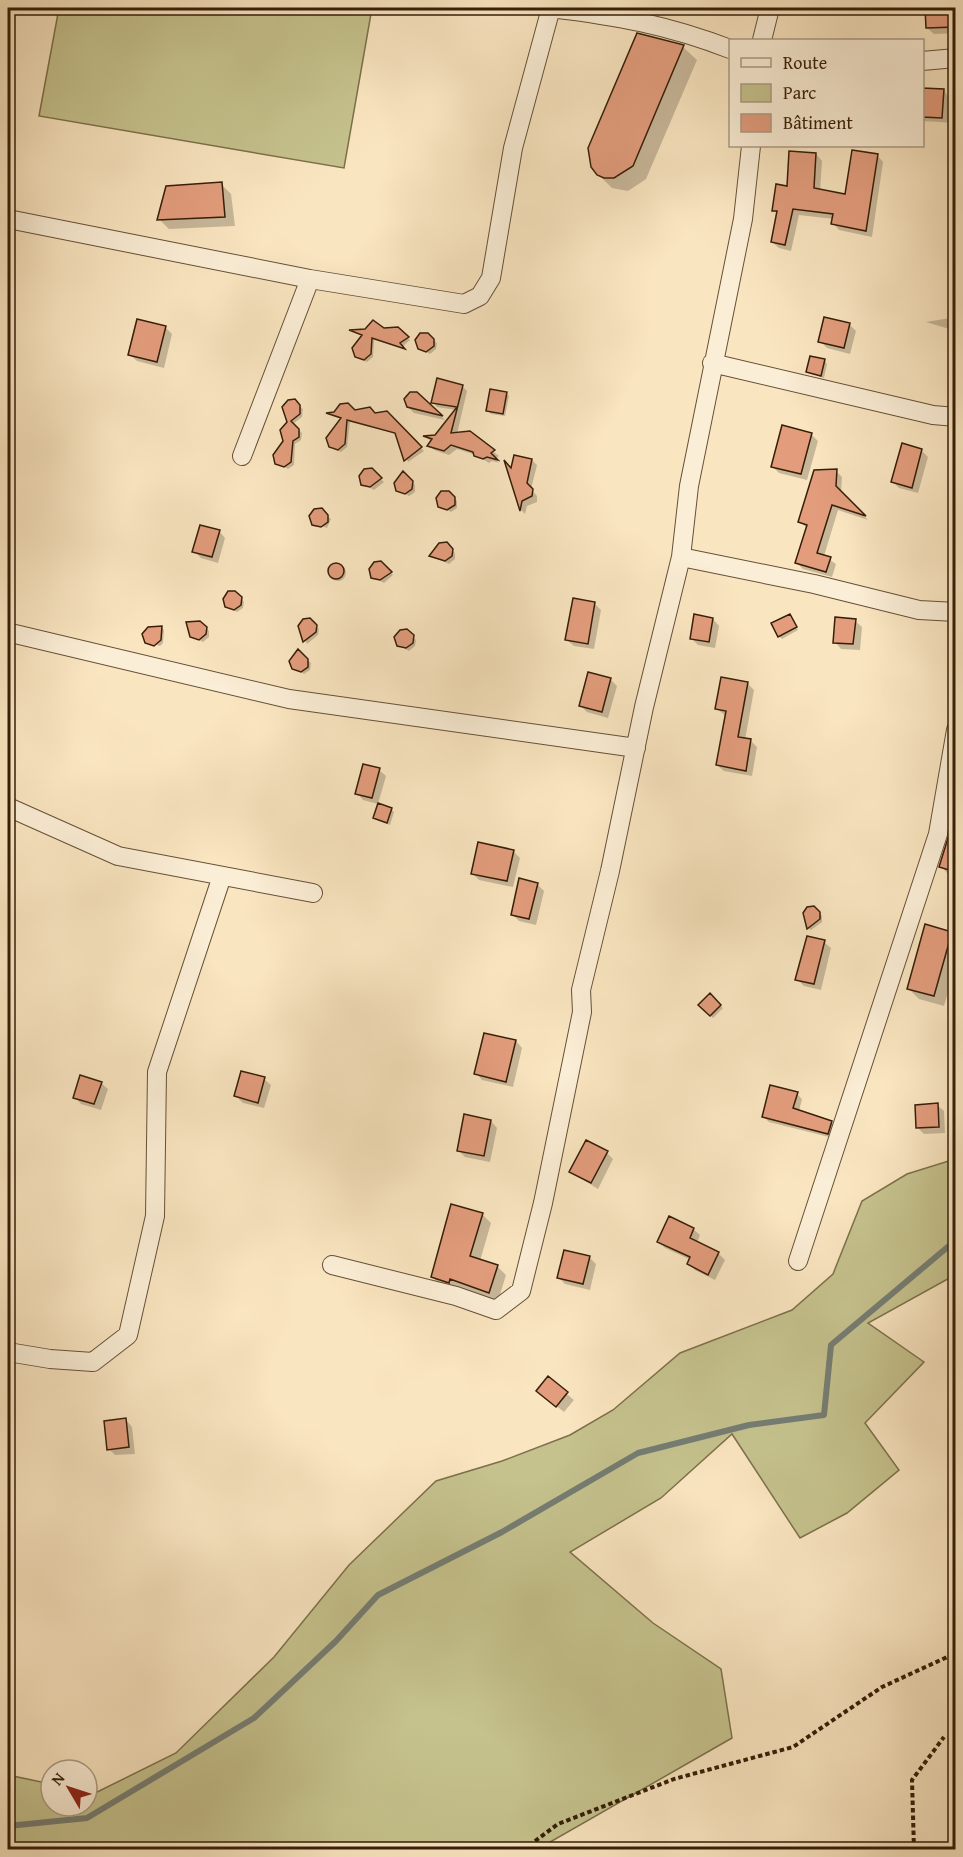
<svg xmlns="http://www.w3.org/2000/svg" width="963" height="1857" font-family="'Gentium Book Plus',serif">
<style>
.green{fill:#c5c28d;stroke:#7d704a;stroke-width:1.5}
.shadow{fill:#0003}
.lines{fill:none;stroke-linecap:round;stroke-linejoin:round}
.stream{stroke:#757d73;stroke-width:6}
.building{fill:#e39d7d;stroke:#351e08;stroke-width:1.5}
.minor-casing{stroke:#665036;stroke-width:20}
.path{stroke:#351e08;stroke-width:4;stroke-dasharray:4.5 3;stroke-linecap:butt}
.minor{stroke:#fbeed6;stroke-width:18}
</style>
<rect width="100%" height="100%" fill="#f9e5c0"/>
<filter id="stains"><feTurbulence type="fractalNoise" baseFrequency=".00333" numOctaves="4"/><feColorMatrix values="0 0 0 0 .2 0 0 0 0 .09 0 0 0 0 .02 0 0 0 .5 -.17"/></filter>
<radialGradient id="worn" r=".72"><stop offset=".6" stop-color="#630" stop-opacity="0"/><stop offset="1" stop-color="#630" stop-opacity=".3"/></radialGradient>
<!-- green -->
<path class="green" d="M59,8H372L344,168L39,116Z
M955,1159V1275L868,1323L924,1362L865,1423L899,1470L847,1513L800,1538L732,1434L661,1498L570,1552L653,1623L721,1669L732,1738L538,1849H8V1775L51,1784V1806H87V1797L176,1753L274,1657L349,1565L436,1481L502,1461L570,1435L613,1410L680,1353L792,1310L833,1274L862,1201L907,1174Z"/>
<!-- shadow -->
<path class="shadow" d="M927,8H956V33L934,34L927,28Z
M683,47L697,60L646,179L628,191L612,188L598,174Z
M922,89L944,90L949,99L956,100V123L922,121Z
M816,154L822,161L820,191L846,196L877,155L883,162L872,237L839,230L833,223L834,219L799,215L791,251L779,248L772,242L778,214L773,210Z
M221,184L231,194L235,226L169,229L159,219Z
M956,317V331L926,322Z
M377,322L384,329L397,328L410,340L402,347L404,349L374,340L373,357L367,362L359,359L356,356L363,336L353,332L365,331L370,323Z
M849,324L856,331L850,354L827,348L820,341Z
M165,327L172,334L164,368L137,361L130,355Z
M427,334L437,343L436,349L430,354L419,348Z
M825,361L827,364L824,378L808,372Z
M462,386L467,391L457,434L469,433L499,456L495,459L499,463L492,461L489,463L476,455L457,449L449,455L434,450L429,445L432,442L426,437L436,436L456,410L437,407L433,402Z
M416,393L445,420L414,413L408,407Z
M506,393L509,396L505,416L491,414L488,411Z
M294,401L303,409L302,417L293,424L302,433L301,440L295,444L294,465L288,469L277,463Z
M354,411L386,413L424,451L408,462L398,434L350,422L347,447L341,452L334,449L330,446L342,419L330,414Z
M811,434L818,441L807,480L779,473L772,466Z
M921,450L928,457L918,493L899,488L893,482Z
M515,457L532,460L537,465L531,489L537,496V502L527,506L525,514L521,510L507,466L512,471Z
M371,470L384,482L374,490L363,484Z
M836,471L842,477L841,493L868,520L838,510L824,556L836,564L832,577L803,569L797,563L807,528L800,522Z
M403,473L415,485V492L409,496L398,490Z
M448,492L457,501V508L451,512L440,506Z
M321,510L331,519L327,528L313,523Z
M219,531L225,538L218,563L201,558L194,551Z
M446,544L455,553V559L449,564L431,556Z
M381,563L393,575L384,583L373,577Z
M330 573a8 8 0 1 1 16 0a8 8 0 1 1-16 0Z
M235,592L244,602L243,608L237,612L227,606Z
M594,603L601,610L594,649L574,646L567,640Z
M790,616L798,630L782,639L779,636Z
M713,619L719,626L715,648L698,645L691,638Z
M310,620L319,629L318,635L307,644L299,626Z
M855,621L862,627L860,650L841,649L835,642Z
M200,622L209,631V637L203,642L192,636Z
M161,627L164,630L163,643L160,646L146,642Z
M406,631L416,640L415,646L409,651L398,645Z
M298,651L311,663L310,670L304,674L293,668Z
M610,679L617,686L608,718L587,712L581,706Z
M747,683L754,690L745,740L751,741L757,747L752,776L724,771L717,765L726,716L717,709Z
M379,770L386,776L378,804L363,800L357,793Z
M391,809L394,812L390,825L374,818Z
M956,848V875L947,873L941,866Z
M513,851L520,858L513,887L479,880L472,873Z
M537,884L544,891L536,925L519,921L512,914Z
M814,907L822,916V922L811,930L808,928Z
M952,933L956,937V966L944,1006L919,999L909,989Z
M824,942L831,948L821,990L804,986L797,979Z
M710,996L723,1008L713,1018L701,1005Z
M516,1041L522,1048L513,1087L482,1080L476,1073Z
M264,1079L271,1085L264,1108L243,1103L236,1096Z
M101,1083L108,1089L101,1110L81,1104L75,1097Z
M797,1094L802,1099L799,1111L831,1122L837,1127L833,1138L769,1122L763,1116Z
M937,1105L944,1111L945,1133L924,1134L918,1128Z
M491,1121L497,1128L490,1162L465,1157L458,1150Z
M607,1153L613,1159L598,1189L571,1172Z
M482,1214L491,1223L480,1261L497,1266L506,1275L498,1301L459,1288L441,1286L432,1277Z
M693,1229L700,1235L697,1243L718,1253L725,1260L715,1280L695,1270L689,1264L691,1260L665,1248L659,1242Z
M589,1257L596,1264L590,1290L565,1284L559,1278Z
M548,1378L574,1400L564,1412L545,1397Z
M126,1420L132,1427L135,1454L115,1455L109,1449Z"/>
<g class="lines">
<!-- stream -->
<path class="stream" d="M8,1826L87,1818L254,1718L336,1641L378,1595L502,1532L638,1453L749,1425L824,1415L831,1345L956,1240"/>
</g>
<!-- building -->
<path class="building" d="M925,8H956V27L926,28Z
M637,33L684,45L633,166L614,178H604L597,175L591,167L588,148Z
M922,88L944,89L942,118L922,117Z
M852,150L878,154L866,231L831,224L833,214L793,209L785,245L771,242L777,211H772L776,184L787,186L789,151L816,153L814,188L845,194Z
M222,182L225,217L157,220L166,186Z
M824,317L850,323L844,348L818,342Z
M137,319L166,326L157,362L128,355Z
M373,320L384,328L398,327L409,337L400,343L405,349L372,338L371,354L364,360L355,357L352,348L362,335L349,330L365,329Z
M420,333H428L434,339V346L426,352L418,349L415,340Z
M810,356L825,359L821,376L806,372Z
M437,378L463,385L451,433L470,431L495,450L491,453L498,460L487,457L483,459L474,456L473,452L451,445L444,451L427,446L432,439L423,436L435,435L457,407L431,403Z
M490,389L507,392L503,414L486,411Z
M410,392H417L443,416L407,407L404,399Z
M295,399L300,405V414L291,421L299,429V437L293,441L291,462L284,467L275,464L273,455L283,441L280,430L287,422L282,407L288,400Z
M348,403L355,410L370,407L375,413L387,411L422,447L404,461L395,433L347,420L345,444L338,450L329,447L326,438L341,418L326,413L334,412L340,404Z
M782,425L812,433L801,474L771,467Z
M902,443L922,449L912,488L891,482Z
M514,455L532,459L527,483L533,489L532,496L522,501L520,511L504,460L511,468Z
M372,468L382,478L370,487L361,485L359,476L364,469Z
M837,469L836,486L866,516L832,505L817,553L831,557L826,572L795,563L807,525L798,522L814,470Z
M403,471L413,481L412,489L405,494L396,491L394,483Z
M441,491H449L455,497V505L447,510L438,507L436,498Z
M322,508L328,515V522L321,527L312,525L309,516L314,509Z
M200,525L220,530L212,557L192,552Z
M447,542L453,549L452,556L445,561L429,556L439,543Z
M381,561L392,572L380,580L371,578L369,569L374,562Z
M328 571a8 8 0 1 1 16 0a8 8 0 1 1-16 0Z
M228,591H235L242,597L241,605L234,610L225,607L223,599Z
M573,598L595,602L588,644L565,640Z
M694,614L713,618L709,642L690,639Z
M790,614L797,627L778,637L771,623Z
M835,617L856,619L853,644L833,643Z
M310,618L317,625L316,632L303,642L298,626L303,619Z
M200,621L207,627L206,634L199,640L190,637L186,622Z
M162,626L161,640L154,646L145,643L142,634L148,627Z
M407,629L414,635L413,643L406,648L397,646L394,637L400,630Z
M298,649L308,659V667L301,672L292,669L289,661Z
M588,672L611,678L602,712L579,706Z
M721,677L748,682L738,737L751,739L746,771L716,765L726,711L715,709Z
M363,764L380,768L372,798L355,794Z
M378,803L392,808L387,823L373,818Z
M952,825H956V872L939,867Z
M478,842L514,850L507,881L471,874Z
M519,878L538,883L529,919L511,915Z
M814,906L820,912V919L807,929L803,913L807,907Z
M925,924L952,932L934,996L907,989Z
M807,936L825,940L814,984L795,980Z
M710,993L721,1005L710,1016L698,1005Z
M484,1033L516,1040L506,1082L474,1074Z
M241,1071L265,1077L258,1103L234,1096Z
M80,1075L102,1082L94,1104L73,1098Z
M770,1085L798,1092L793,1108L832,1121L828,1134L762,1117Z
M938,1103L939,1127L916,1128L915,1105Z
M464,1114L491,1120L484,1156L457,1151Z
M586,1140L608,1151L591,1183L569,1172Z
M451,1204L483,1213L470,1256L498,1265L489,1293L450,1279L449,1283L431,1277Z
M669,1216L694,1228L690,1238L719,1252L708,1275L687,1264L690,1257L657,1242Z
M564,1250L590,1256L583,1284L557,1278Z
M548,1376L568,1392L556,1407L536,1391Z
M126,1418L129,1447L107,1450L104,1421Z"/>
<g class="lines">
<defs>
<path id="minor" d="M551,8C617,16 668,25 730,49
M762,40L770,8
M922,61L956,58
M8,219L310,279L464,304L480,296L491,278L513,148L551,8
M712,363L933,415L956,417
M242,456L310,279
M681,557L814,584L919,610L956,612
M8,636L15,634L289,699L636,748
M8,807L118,856L313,893
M798,1261L938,834L956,730
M332,1265L456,1296L496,1310L521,1291L543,1203L582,1012L581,990L610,871L644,707L681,557L689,486L743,219L751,146
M8,1352L50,1359L93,1362L128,1335L155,1216L157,1072L222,876"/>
</defs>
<!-- minor casing -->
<use href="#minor" class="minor-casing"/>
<!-- path -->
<path class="path" d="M523,1850L558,1824L674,1779L793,1747L882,1687L956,1653
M914,1850L912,1780L944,1737"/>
<!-- minor -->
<use href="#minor" class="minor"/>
</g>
<!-- margin -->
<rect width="963" height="1857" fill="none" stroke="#f9e5c0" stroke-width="30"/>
<rect x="9" y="9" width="945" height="1839" fill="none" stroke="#351e08" stroke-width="3"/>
<rect x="15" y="15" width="933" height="1827" fill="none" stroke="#351e08" stroke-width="1.5"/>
<!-- legend -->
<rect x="729" y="39" width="195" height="108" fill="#fbeed6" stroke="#ac9b84" stroke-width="1.5"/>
<rect x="741" y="58" width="30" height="9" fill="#fbeed6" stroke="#ac9b84" stroke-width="1.5"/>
<text x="783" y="69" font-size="18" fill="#351e08">Route</text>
<rect x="741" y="84" width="30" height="18" fill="#c5c28d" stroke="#ac9b84" stroke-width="1.5"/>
<text x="783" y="99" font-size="18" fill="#351e08">Parc</text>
<rect x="741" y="114" width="30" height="18" fill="#e39d7d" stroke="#ac9b84" stroke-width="1.5"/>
<text x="783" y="129" font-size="18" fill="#351e08">Bâtiment</text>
<!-- north arrow -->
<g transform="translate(69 1788) rotate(309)"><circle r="28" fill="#fbeed6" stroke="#ac9b84" stroke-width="1.5"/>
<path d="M0-4.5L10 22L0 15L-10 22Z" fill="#8f2418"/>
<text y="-9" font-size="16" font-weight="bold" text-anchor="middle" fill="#351e08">N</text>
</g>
<rect width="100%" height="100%" filter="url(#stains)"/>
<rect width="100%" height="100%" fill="url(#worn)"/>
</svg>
